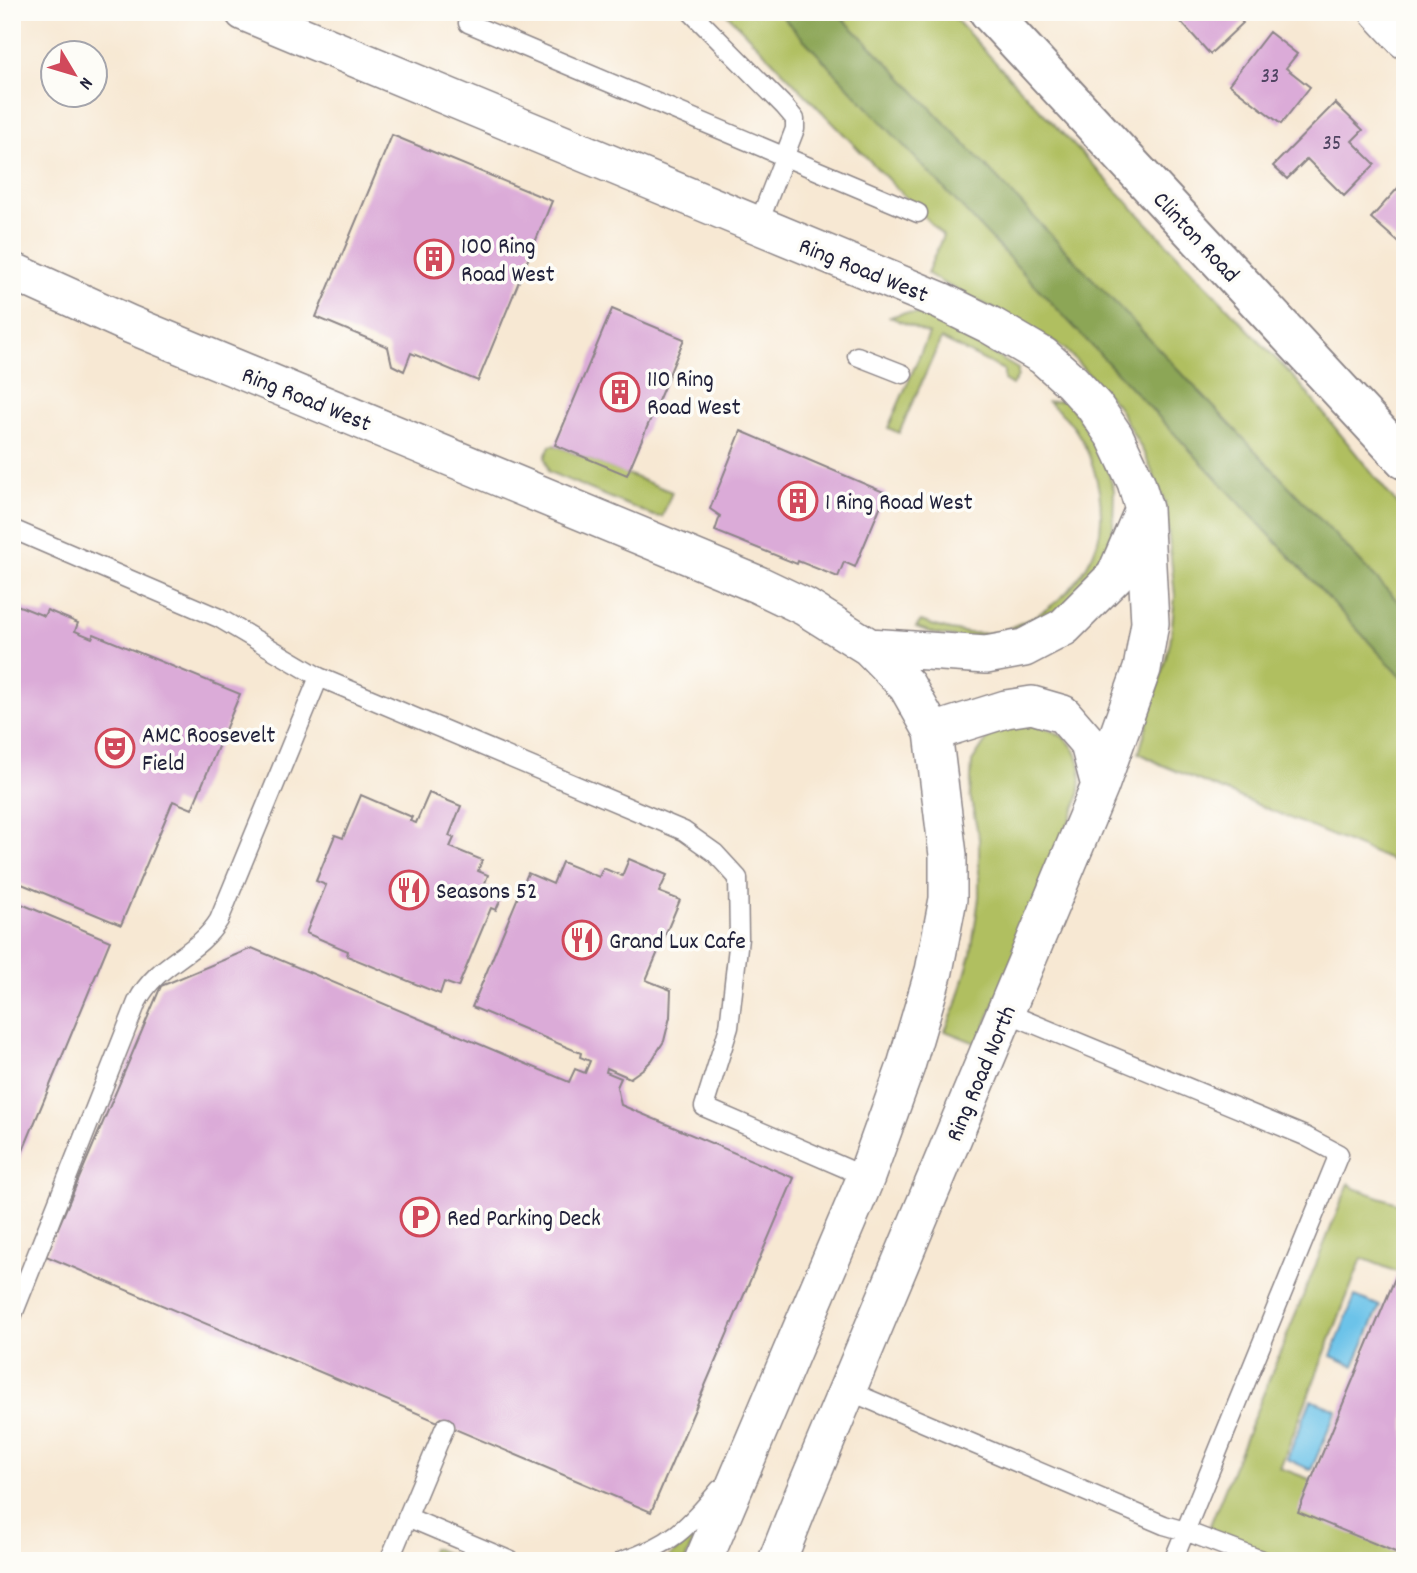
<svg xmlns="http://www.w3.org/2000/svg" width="1417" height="1573" font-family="Dekko,sans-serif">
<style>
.green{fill:#b0bf61;stroke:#69704e;stroke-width:2}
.forest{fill:#8ca657;stroke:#576449;stroke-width:2}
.water{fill:#6cc3e9;stroke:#477292;stroke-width:2}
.building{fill:#dbabd8}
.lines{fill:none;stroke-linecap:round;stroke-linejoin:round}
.lane-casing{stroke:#8c8587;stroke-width:21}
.street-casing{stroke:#8c8587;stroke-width:40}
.primary-casing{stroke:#8c8587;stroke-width:42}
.lane{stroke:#fff;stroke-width:18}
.street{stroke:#fff;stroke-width:37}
.primary{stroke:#fff;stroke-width:38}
.labels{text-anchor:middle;stroke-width:7;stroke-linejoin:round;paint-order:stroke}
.number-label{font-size:21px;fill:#504462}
.street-label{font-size:24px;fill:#22223b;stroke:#fdfcf7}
.poi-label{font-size:24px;fill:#22223b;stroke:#fdfcf7;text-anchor:start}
</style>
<rect width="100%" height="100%" fill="#fdfcf7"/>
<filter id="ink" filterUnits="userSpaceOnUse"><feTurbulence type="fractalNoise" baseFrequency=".0143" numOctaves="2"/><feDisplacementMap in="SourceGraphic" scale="14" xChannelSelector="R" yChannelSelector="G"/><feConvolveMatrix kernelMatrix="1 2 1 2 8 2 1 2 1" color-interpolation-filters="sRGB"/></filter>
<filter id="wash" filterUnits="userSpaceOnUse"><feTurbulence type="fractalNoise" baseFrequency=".00686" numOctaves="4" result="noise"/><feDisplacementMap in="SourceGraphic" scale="28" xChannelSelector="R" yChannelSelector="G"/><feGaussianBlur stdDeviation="1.57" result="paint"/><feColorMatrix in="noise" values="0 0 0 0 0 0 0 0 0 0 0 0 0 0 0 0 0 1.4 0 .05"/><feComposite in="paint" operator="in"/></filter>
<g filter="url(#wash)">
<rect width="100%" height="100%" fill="#f7e8d3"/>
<!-- green -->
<path class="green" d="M725,12H949L1010,78L1299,383L1405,514V866L1162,765L1139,753L1170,643L1175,596L1165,502L1145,455L1117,405L1065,349L1021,323L941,282L927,273L943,236Z
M903,313L929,315L1018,369V376L1012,385L1004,380V370L941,339L899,433L888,428L929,334L890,317Z
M1067,400L1096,444L1108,471L1114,490L1113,528L1107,550L1093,580L1061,614L990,643L936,634L916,627L921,621C943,630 970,635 994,633C1001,633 1008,629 1014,626C1029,620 1044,612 1056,602C1079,583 1101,550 1101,520C1102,487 1090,445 1068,420C1062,413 1055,408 1048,402Z
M555,445L672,492L662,517L654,516L549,472L545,457L550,446Z
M1016,723C1025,725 1035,725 1044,728C1081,739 1085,768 1078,800L978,1044L945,1031L956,1006L971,954L979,897V838L970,795L972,762L990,735Z
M1349,1183L1354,1188L1405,1206V1275L1362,1258L1280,1468L1312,1480L1405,1556V1561H1281L1208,1530Z
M696,1534L685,1561H665Z
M432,1549H436L464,1561H430L429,1554Z"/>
<!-- forest -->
<path class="forest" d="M778,12H836L891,66L1405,609V681L1280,546Z"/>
<!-- water -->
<path class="water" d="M1355,1296L1380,1306L1354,1366L1331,1356Z
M1311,1400L1337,1410L1311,1470L1287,1459Z"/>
<g id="blocks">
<!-- building -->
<path class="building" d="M1172,12H1233L1243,23L1210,54Z
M1269,32L1297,54L1286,68L1310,87L1281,124L1229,84Z
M1335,103L1363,130L1352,141L1375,164L1344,196L1307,159L1287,179L1273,166Z
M392,135L552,201L478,381L411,353L404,371L392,365L388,347L316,317Z
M1405,180V248L1371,218Z
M612,309L684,339L627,475L555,445Z
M741,431L886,493L855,567L844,562L838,577L798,561L797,564L715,531L720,516L710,509Z
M12,603L44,616L47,610L78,623L75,631L92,638L94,634L240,694L192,809L173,801L121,925L12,880Z
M429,793L461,806L449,836L454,838L450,847L482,860L478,871L488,875L484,886L503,894L496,910L491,908L458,987L444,982L440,994L347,956L348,951L306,933L326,885L316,881L335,835L343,838L361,795L412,817L410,821L416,823Z
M629,859L667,875L659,892L680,900L646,980L671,990L670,1017L664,1041L652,1060L644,1068L630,1078L607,1068L606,1072L621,1078L617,1087L621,1105L794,1178L651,1512L46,1256L161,986L252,948L569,1082L575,1069L585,1073L590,1061L580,1057L581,1053L472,1007L528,873L553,884L562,862L599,877L603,868L622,876Z
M12,900L110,941L12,1177Z
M1398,1271L1405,1273V1556L1298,1512Z"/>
</g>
</g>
<g filter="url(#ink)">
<use href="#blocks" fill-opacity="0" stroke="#8c8587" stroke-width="2"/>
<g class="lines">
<defs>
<path id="lane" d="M472,12L468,23L918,213
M691,12L784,106L795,119V129L758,225
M857,356L903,374
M12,529L219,618L319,677L684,831L715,853L738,878L739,938L729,1027L704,1107L866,1177
M1005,1012L1305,1136L1339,1154L1173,1561
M12,1317L137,1002C158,961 197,956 219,920L319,677
M847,1390L1164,1525L1185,1531L1264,1561
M407,1517L511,1561
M389,1561L445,1427
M622,1561C670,1546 689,1527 720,1489"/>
<path id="street" d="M244,12L941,301L990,325L1043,356L1072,382L1094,406L1115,437L1136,482L1144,509L1150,623L1142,669L1100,786L800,1503L777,1561
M1379,12L1405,40
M12,271L129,324L759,585L805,607L869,647L907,686L933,732L948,855V899L934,971L906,1066L866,1177L703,1561
M869,647L986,655L1024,648L1064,627L1115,576L1141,516
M933,732L1006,709L1032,705L1063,714L1089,744L1100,786"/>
<path id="primary" d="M989,12L1405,460"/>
</defs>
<!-- lane casing -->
<use href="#lane" class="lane-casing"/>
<!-- street casing -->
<use href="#street" class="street-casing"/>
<!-- primary casing -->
<use href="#primary" class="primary-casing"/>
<!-- lane -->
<use href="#lane" class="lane"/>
<!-- street -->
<use href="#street" class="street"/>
<!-- primary -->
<use href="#primary" class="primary"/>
</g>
</g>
<!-- icons -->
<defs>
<symbol id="building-ring" viewBox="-11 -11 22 22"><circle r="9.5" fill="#fdfcf7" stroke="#d1495b" stroke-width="1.5"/><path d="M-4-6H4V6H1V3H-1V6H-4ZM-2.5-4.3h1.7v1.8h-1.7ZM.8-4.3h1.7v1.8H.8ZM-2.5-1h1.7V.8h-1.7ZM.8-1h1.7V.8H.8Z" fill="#d1495b"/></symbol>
<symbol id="theatre-ring" viewBox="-11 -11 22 22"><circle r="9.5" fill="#fdfcf7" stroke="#d1495b" stroke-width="1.5"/><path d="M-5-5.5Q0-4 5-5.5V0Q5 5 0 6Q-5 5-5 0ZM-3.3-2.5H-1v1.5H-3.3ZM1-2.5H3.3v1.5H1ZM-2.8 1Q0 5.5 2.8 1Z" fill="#d1495b"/></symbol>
<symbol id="restaurant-ring" viewBox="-11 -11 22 22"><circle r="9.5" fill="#fdfcf7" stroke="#d1495b" stroke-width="1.5"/><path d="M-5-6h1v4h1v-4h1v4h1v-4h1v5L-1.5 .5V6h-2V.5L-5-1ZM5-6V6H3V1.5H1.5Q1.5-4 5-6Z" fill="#d1495b"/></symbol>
<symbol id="parking-ring" viewBox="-11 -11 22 22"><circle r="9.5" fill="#fdfcf7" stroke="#d1495b" stroke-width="1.5"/><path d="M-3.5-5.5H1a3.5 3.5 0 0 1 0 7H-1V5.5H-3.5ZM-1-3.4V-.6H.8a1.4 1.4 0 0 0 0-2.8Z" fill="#d1495b"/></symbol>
</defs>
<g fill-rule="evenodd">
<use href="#building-ring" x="412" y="237" width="44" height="44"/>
<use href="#building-ring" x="598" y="370" width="44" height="44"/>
<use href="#building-ring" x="776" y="479" width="44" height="44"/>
<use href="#theatre-ring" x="93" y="726" width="44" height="44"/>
<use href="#restaurant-ring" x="387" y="868" width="44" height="44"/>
<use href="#restaurant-ring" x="560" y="918" width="44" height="44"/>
<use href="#parking-ring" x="398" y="1195" width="44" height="44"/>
</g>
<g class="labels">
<!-- number labels -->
<g class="number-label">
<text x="1270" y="82">33</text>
<text x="1332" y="149">35</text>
</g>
<!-- street labels -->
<g class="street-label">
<text transform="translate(1197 236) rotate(47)" y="8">Clinton Road</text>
<text transform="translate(864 269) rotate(22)" y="8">Ring Road West</text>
<text transform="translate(307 398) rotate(22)" y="8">Ring Road West</text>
<text transform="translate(980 1073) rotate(-67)" y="8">Ring Road North</text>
</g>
<!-- poi labels -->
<g class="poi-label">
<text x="461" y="253">100 Ring<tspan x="461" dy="28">Road West</tspan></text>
<text x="647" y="386">110 Ring<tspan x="647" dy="28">Road West</tspan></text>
<text x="825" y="509">1 Ring Road West</text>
<text x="142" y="742">AMC Roosevelt<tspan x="142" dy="28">Field</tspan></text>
<text x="436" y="898">Seasons 52</text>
<text x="609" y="948">Grand Lux Cafe</text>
<text x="447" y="1225">Red Parking Deck</text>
</g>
</g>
<!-- margin -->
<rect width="1417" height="1573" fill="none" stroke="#fdfcf7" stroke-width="42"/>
<!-- north arrow -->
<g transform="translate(74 74) rotate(128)"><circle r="33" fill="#fdfcf7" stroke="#a5a5ac" stroke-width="2"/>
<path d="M0-5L12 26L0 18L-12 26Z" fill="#d1495b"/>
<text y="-10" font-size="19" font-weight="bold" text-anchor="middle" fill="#22223b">N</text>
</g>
</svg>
